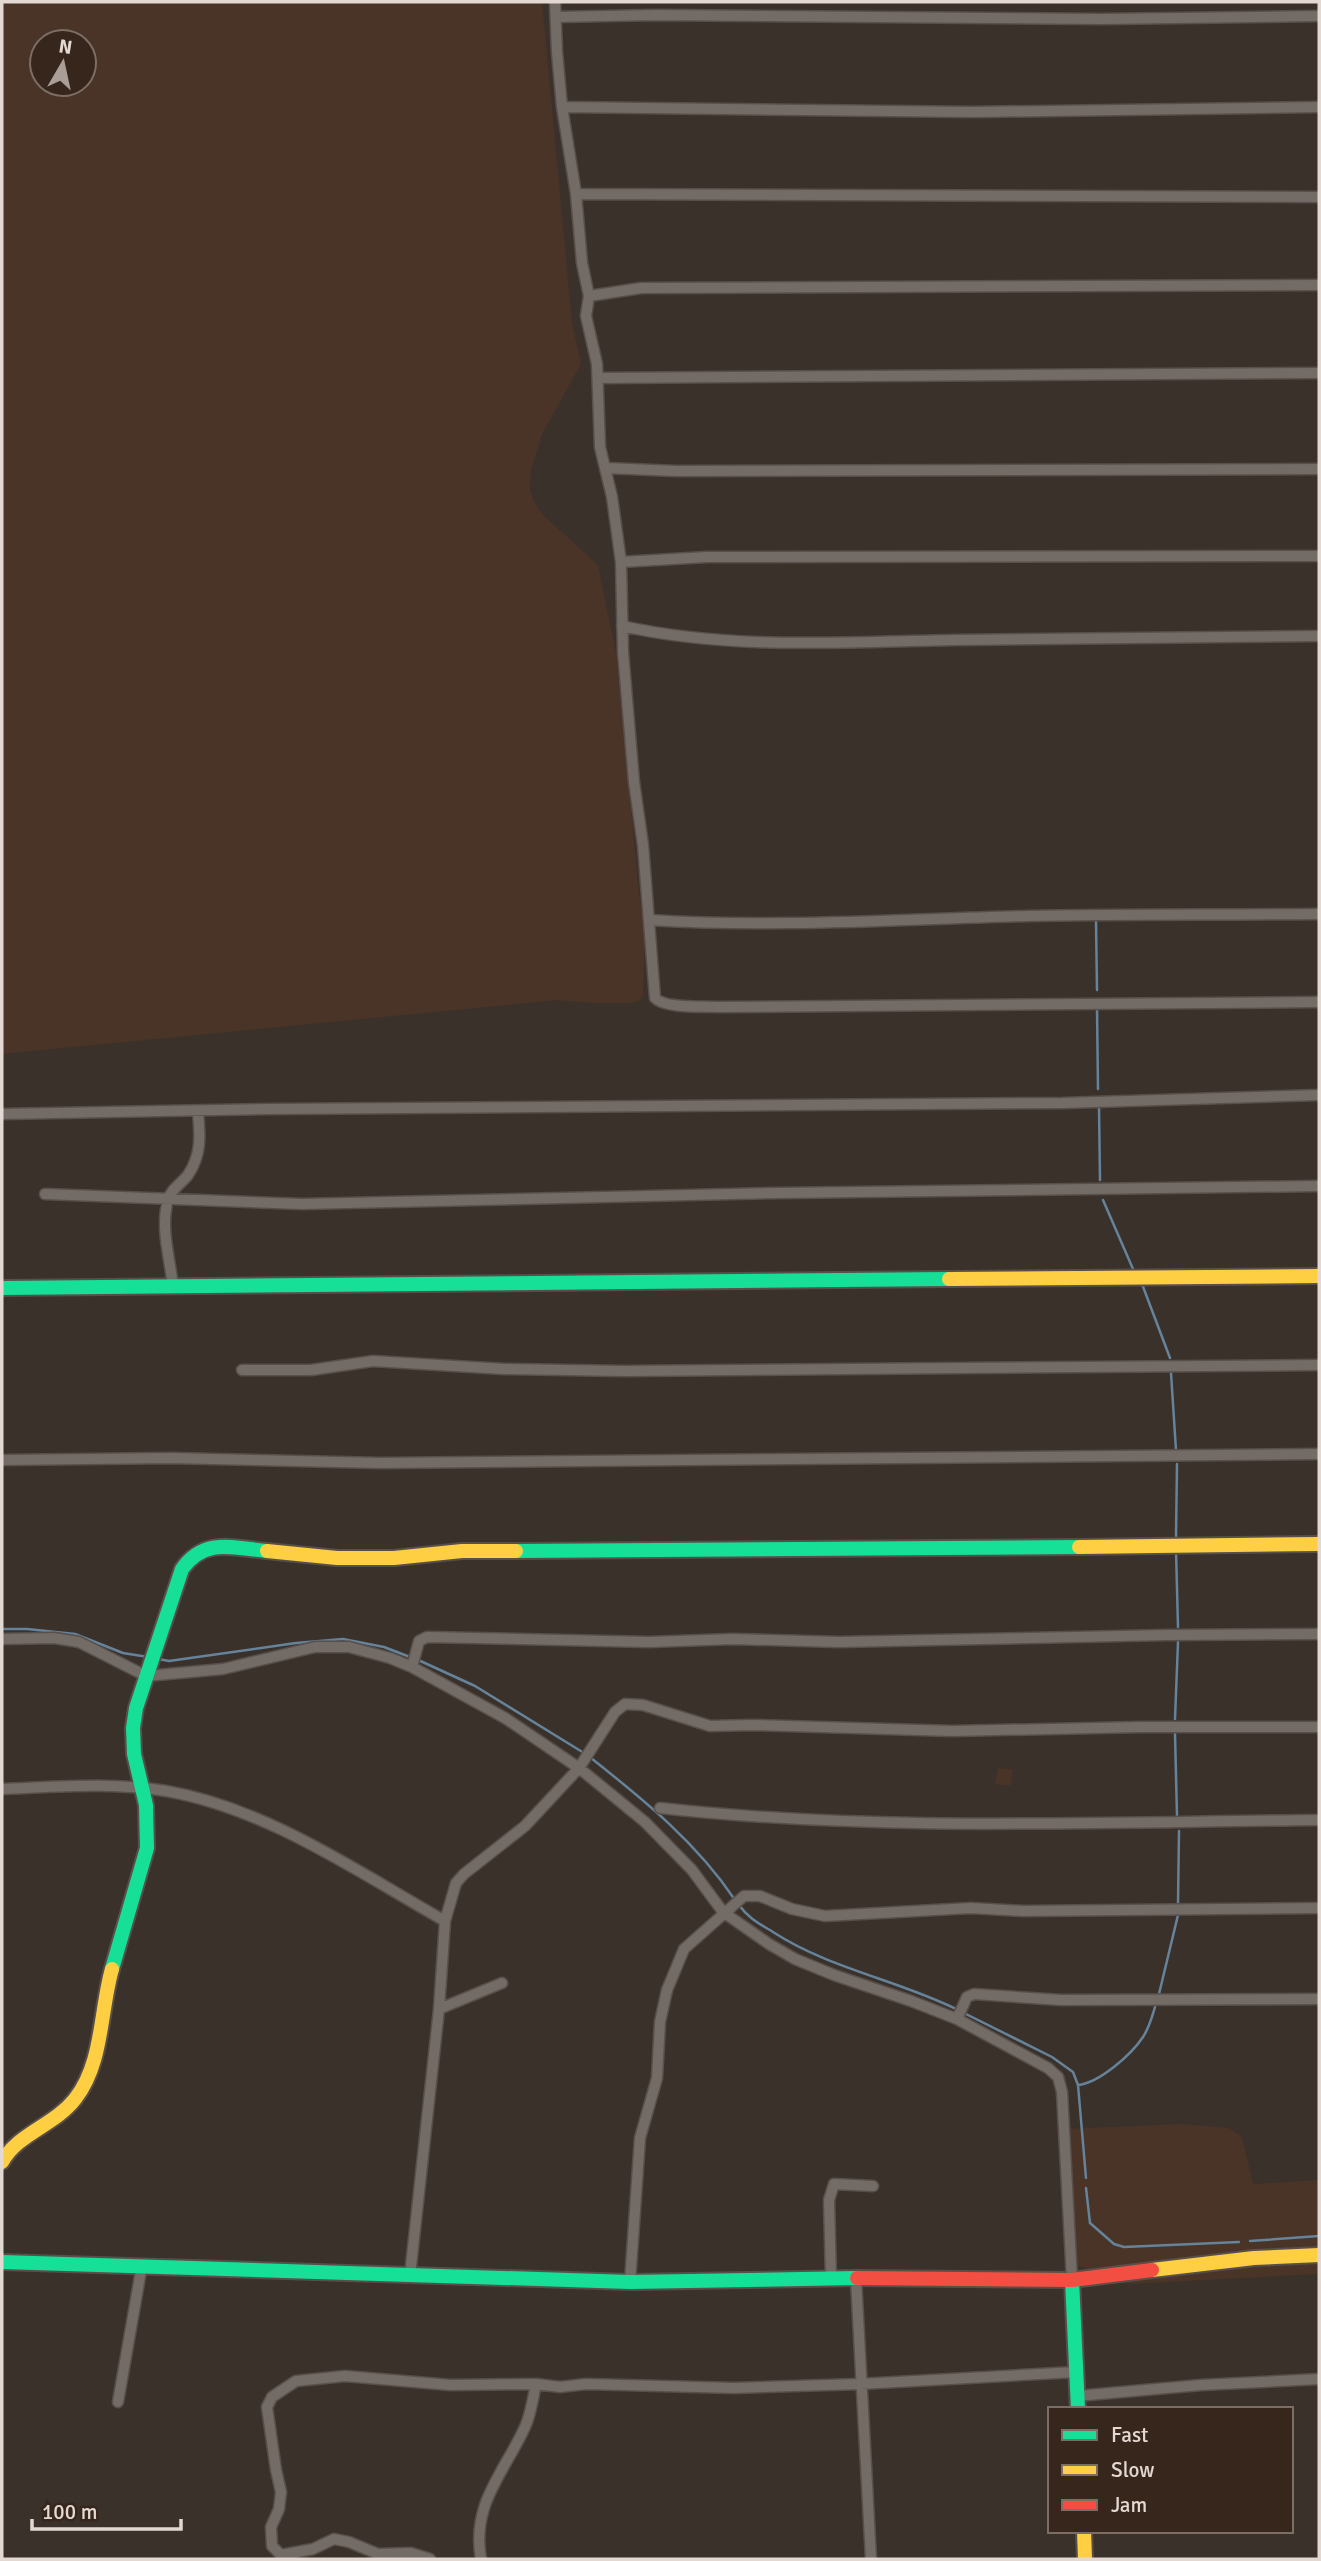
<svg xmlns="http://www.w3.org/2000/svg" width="1321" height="2561" font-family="Signika,sans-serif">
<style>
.built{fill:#493427;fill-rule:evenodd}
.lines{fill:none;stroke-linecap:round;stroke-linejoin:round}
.stream{stroke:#65839b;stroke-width:2.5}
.street-casing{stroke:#584f4a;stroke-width:13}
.fast-casing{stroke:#584f4a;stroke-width:18}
.slow-casing{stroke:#584f4a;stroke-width:18}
.jam-casing{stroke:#584f4a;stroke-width:18}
.street{stroke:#726b66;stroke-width:10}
.fast{stroke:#16e098;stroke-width:14}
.slow{stroke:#ffcf43;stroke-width:14}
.jam{stroke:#f24e42;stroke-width:14}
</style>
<rect width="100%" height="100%" fill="#3b312b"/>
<!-- built -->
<path class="built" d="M2,2H542L572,323L581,364L542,434L531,470L530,490L535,504L542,514L598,565L616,653L639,892L645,934L643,995L639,1001L631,1003H592L558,1000L2,1054ZM42,42H84V84H42Z
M998,1768L1013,1770L1010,1786L995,1784Z
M1183,2124L1229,2128L1242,2137L1253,2184L1319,2180V2274L1128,2284L1074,2264L1063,2129Z"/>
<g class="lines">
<!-- stream -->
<path class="stream" d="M1096,921L1097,990
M1097,1007L1098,1089
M1099,1107L1100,1180
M1103,1200L1133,1269
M1142,1284L1170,1358
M1171,1373L1176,1450
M1176,1537L1177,1464
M1176,1550L1178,1627
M2,1629H27L75,1634L123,1653L148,1657
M158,1659L169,1661L296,1643L343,1639L384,1647L410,1657
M416,1659L475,1686L584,1753
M1175,1719L1178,1642
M1175,1734L1177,1816
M591,1758C644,1800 697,1843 735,1900
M1178,1904L1179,1831
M739,1905C748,1918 760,1924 773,1932C830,1969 898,1980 958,2010
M1159,1994L1178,1915
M964,2013L1052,2057L1073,2072L1078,2085L1086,2178
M1078,2085C1099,2083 1131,2055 1143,2037C1149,2028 1152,2017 1155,2007
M1086,2188L1090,2223L1114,2244L1124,2247L1239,2242
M1250,2241L1319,2236"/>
<defs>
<path id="street" d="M555,2L557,52L562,107L576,194L582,263L589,296L586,316L597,364L600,447L612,497L621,562L623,652L634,782L643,845L655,998C665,1009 705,1006 721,1007L1319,1002
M556,17L656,15L1101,19L1319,16
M562,107L973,112L1319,107
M576,194L1319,197
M589,296L641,288L1319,285
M599,378L1319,373
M606,468L676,471L1319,469
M621,562L707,557L1319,556
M622,626C730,650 844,642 954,640C1076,638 1198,638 1319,636
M650,920C776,928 901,919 1027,916C1124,914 1222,915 1319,914
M2,1114L272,1109L1063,1103L1319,1095
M45,1194L302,1204L778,1193L1319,1186
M173,1287C170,1258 160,1228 168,1200C170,1190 182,1183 188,1175C202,1154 200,1135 198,1112
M242,1370H311L373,1361L504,1369L624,1371L1319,1365
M2,1460L171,1458L380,1463L1319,1454
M2,1639L54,1638L79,1642L146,1676L223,1669L315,1647H349L390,1658L412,1667L505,1718L579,1768L645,1822L692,1870L723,1912L769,1944L795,1959L834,1975L911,2001L957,2019L1048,2068L1058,2077L1062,2092L1072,2280
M412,1667L419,1641L427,1637L649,1642L733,1639L839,1642L1167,1635L1319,1634
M2,1789C56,1787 113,1782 166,1791C266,1808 358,1872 445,1921
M660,1808C879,1832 1100,1822 1319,1820
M439,2009L502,1983
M957,2019L967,1997L974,1994L1061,2000L1319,1999
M410,2275L439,2009L445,1921L456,1883L464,1874L525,1826L579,1768L615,1712L625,1704L643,1705L710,1726L752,1725L953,1731L1140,1727H1319
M831,2278L829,2200L834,2184L873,2186
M856,2279L871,2559
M630,2282L640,2138L657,2078L660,2022L667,1990L684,1949L744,1896H760L792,1909L825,1916L971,1908L1023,1911L1319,1908
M1077,2396L1201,2385L1319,2379
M118,2402L142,2265
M430,2559L411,2553L378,2554L349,2542L334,2539L313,2549L281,2555L272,2546L271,2527L279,2509L281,2492L276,2470L267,2407L272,2397L296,2381L345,2376L450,2385L536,2384L560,2387L586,2384L734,2388L860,2384L1076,2372
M481,2559C471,2504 504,2473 525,2427C531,2414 533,2398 536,2384"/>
<path id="fast" d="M2,1288L949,1279
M516,1551L1079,1547
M112,1969L147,1848L146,1805L134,1754L133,1728L136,1708L182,1569C205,1537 233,1548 267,1551
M2,2262L630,2282L857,2278
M1072,2280L1078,2409"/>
<path id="slow" d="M949,1279L1319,1276
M1079,1547L1319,1544
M267,1551L337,1558H394L462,1551H516
M2,2162C17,2134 55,2125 75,2099C103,2064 100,2011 112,1969
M1152,2270L1254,2258L1319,2255
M1084,2531L1085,2559"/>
<path id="jam" d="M857,2278L1072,2280L1152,2270"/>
</defs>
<!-- street casing -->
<use href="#street" class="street-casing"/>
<!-- fast casing -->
<use href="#fast" class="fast-casing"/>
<!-- slow casing -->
<use href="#slow" class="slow-casing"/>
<!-- jam casing -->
<use href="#jam" class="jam-casing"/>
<!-- street -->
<use href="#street" class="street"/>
<!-- fast -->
<use href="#fast" class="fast"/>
<!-- slow -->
<use href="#slow" class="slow"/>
<!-- jam -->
<use href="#jam" class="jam"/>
</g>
<!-- border -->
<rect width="1321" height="2561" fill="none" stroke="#e4d9d2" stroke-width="7"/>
<!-- legend -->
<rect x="1048" y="2407" width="245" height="126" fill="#37261c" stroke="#7c6e65" stroke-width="2"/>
<rect x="1062" y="2430" width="35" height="10" fill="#16e098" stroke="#7c6e65" stroke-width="2"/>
<text x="1111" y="2442" font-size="21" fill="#e4d9d2">Fast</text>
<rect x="1062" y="2465" width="35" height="10" fill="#ffcf43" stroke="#7c6e65" stroke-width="2"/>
<text x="1111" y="2477" font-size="21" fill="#e4d9d2">Slow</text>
<rect x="1062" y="2500" width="35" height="10" fill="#f24e42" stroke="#7c6e65" stroke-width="2"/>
<text x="1111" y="2512" font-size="21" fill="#e4d9d2">Jam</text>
<!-- north arrow -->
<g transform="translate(63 63) rotate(9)"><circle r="33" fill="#37261c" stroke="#7c6e65" stroke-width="2"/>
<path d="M0-5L12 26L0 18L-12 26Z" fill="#a99e98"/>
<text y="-10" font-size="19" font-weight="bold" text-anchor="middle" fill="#e4d9d2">N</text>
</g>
<!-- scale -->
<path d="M32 2519v10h149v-10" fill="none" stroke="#e4d9d2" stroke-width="3.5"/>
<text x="42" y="2519" font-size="21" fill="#e4d9d2" stroke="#37261c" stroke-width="5" paint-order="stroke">100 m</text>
</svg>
